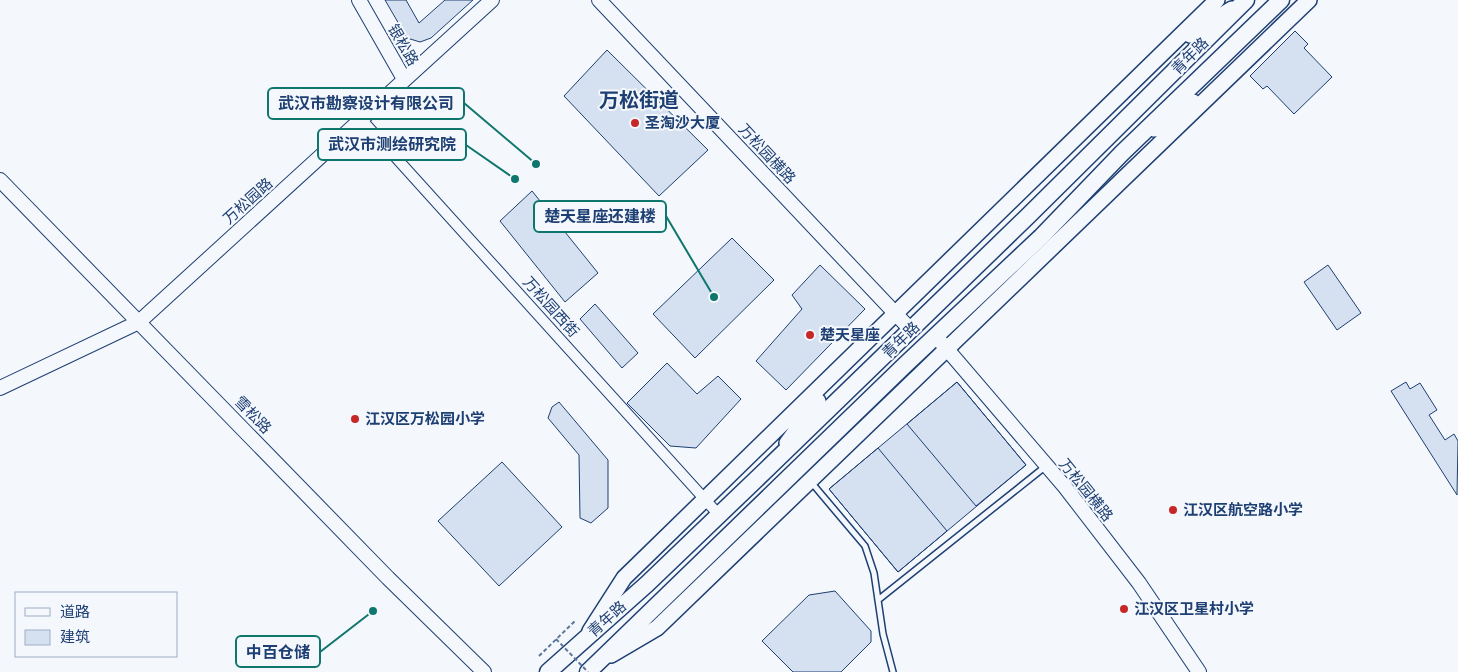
<svg xmlns="http://www.w3.org/2000/svg" width="1458" height="672" font-family="'Source Serif 4','Noto Sans SC',serif">
<style>
.building{fill:#d5e0f0;stroke:#1d3f73}
.lines{fill:none;stroke-linecap:round;stroke-linejoin:round}
.service-casing{stroke:#1d3f73;stroke-width:8}
.minor-casing{stroke:#1d3f73;stroke-width:12}
.tertiary-casing{stroke:#1d3f73;stroke-width:16}
.secondary-casing{stroke:#1d3f73;stroke-width:18}
.primary-casing{stroke:#1d3f73;stroke-width:19}
.path{stroke:#5e769c;stroke-width:2;stroke-dasharray:4 2.5;stroke-linecap:butt}
.service{stroke:#f4f7fb;stroke-width:5}
.minor{stroke:#f4f7fb;stroke-width:10}
.tertiary{stroke:#f4f7fb;stroke-width:14}
.secondary{stroke:#f4f7fb;stroke-width:15}
.primary{stroke:#f4f7fb;stroke-width:16}
.path-bridge{stroke:#5e769c;stroke-width:2;stroke-dasharray:4 2.5;stroke-linecap:butt}
.poi-dot{fill:#c62828;stroke:#f4f7fb;stroke-width:2}
.labels{text-anchor:middle;stroke-width:4;stroke-linejoin:round;paint-order:stroke}
.street-label{font-size:15px;fill:#1d3f73;stroke:#f4f7fb}
.poi-label{font-size:15px;font-weight:bold;fill:#1d3f73;stroke:#f4f7fb;text-anchor:start}
.district-label{font-size:20px;font-weight:bold;fill:#1d3f73;stroke:#f4f7fb}
.leader{fill:none;stroke:#0f766e;stroke-width:2}
.callout-dot{fill:#0f766e;stroke:#f4f7fb;stroke-width:2}
.callout{fill:#f4f7fb;stroke:#0f766e;stroke-width:2}
.callout-label{font-size:16px;text-anchor:middle;font-weight:bold;fill:#1d3f73}
</style>
<rect width="100%" height="100%" fill="#f4f7fb"/>
<!-- building -->
<path class="building" d="M385,0H406L419,23L445,0H473L431,38L420,42L407,38Z
M1295,31L1308,44L1304,48L1332,77L1294,114L1267,86L1263,89L1250,76Z
M607,50L708,150L659,196L564,96Z
M532,191L598,273L565,302L500,221Z
M732,238L774,280L695,358L653,314Z
M820,265L865,309L786,390L756,361L802,309L792,295Z
M1328,265L1361,313L1337,330L1304,282Z
M595,304L638,353L622,368L580,319Z
M667,363L697,394L718,376L741,399L696,448L670,446L627,403Z
M957,382L1026,465L898,572L829,489Z
M957,382L1026,465L976,506L907,424Z
M1406,382L1410,389L1420,383L1437,410L1429,415L1445,440L1454,434L1458,441L1457,495L1391,391Z
M559,402L608,460V508L591,523L580,518L579,455L548,418L552,407Z
M878,448L947,531L898,572L829,489Z
M502,462L562,527L499,586L438,521Z
M835,591L871,631V642L841,672H793L762,641L809,595Z"/>
<g class="lines">
<defs>
<path id="service" d="M811,482L865,546L874,573L883,634L893,672
M878,600L1046,466"/>
<path id="minor" d="M361,119L719,515"/>
<path id="tertiary" d="M359,0L404,79
M599,0L911,330
M0,180L388,578L484,672
M940,341L1065,487L1139,583L1199,672
M0,388L139,322L492,0"/>
<path id="secondary" d="M1190,35L1232,9
M1154,129L1193,102
M787,443L818,401
M590,631L624,578L1217,0
M611,655L657,628L1309,0"/>
<path id="primary" d="M548,672L647,584L768,468L1028,216L1246,0
M588,672L906,364L1041,237L1122,153L1281,0"/>
</defs>
<!-- service casing -->
<use href="#service" class="service-casing"/>
<!-- minor casing -->
<use href="#minor" class="minor-casing"/>
<!-- tertiary casing -->
<use href="#tertiary" class="tertiary-casing"/>
<!-- secondary casing -->
<use href="#secondary" class="secondary-casing"/>
<!-- primary casing -->
<use href="#primary" class="primary-casing"/>
<!-- path -->
<path class="path" d="M539,656L575,621"/>
<!-- service -->
<use href="#service" class="service"/>
<!-- minor -->
<use href="#minor" class="minor"/>
<!-- tertiary -->
<use href="#tertiary" class="tertiary"/>
<!-- secondary -->
<use href="#secondary" class="secondary"/>
<!-- primary -->
<use href="#primary" class="primary"/>
<!-- path-bridge -->
<path class="path-bridge" d="M556,639L588,672"/>
</g>
<!-- markers -->
<g class="poi-dot">
<circle cx="635" cy="123" r="5"/>
<circle cx="810" cy="335" r="5"/>
<circle cx="355" cy="419" r="5"/>
<circle cx="1173" cy="510" r="5"/>
<circle cx="1124" cy="609" r="5"/>
</g>
<g class="labels">
<!-- street labels -->
<g class="street-label">
<text transform="translate(403 45) rotate(60)" y="5">银松路</text>
<text transform="translate(1190 56) rotate(-45)" y="5">青年路</text>
<text transform="translate(767 154) rotate(47)" y="5">万松园横路</text>
<text transform="translate(248 201) rotate(-42)" y="5">万松园路</text>
<text transform="translate(551 307) rotate(48)" y="5">万松园西街</text>
<text transform="translate(901 340) rotate(-44)" y="5">青年路</text>
<text transform="translate(253 415) rotate(46)" y="5">雪松路</text>
<text transform="translate(1086 490) rotate(51)" y="5">万松园横路</text>
<text transform="translate(607 619) rotate(-42)" y="5">青年路</text>
</g>
<!-- poi labels -->
<g class="poi-label">
<text x="645" y="128">圣淘沙大厦</text>
<text x="820" y="340">楚天星座</text>
<text x="365" y="424">江汉区万松园小学</text>
<text x="1183" y="515">江汉区航空路小学</text>
<text x="1134" y="614">江汉区卫星村小学</text>
</g>
<!-- district labels -->
<g class="district-label">
<text x="639" y="107">万松街道</text>
</g>
</g>
<!-- callouts -->
<path class="leader" d="M536 164L464 103M515 179L466 145M714 297L666 216M373 611L320 652"/>
<g class="callout-dot">
<circle cx="536" cy="164" r="5"/>
<circle cx="515" cy="179" r="5"/>
<circle cx="714" cy="297" r="5"/>
<circle cx="373" cy="611" r="5"/>
</g>
<g class="callout">
<rect x="268" y="88" width="196" height="31" rx="5"/>
<rect x="318" y="129" width="148" height="31" rx="5"/>
<rect x="534" y="201" width="132" height="31" rx="5"/>
<rect x="236" y="636" width="84" height="31" rx="5"/>
</g>
<g class="callout-label">
<text x="366" y="109">武汉市勘察设计有限公司</text>
<text x="392" y="150">武汉市测绘研究院</text>
<text x="600" y="222">楚天星座还建楼</text>
<text x="278" y="658">中百仓储</text>
</g>
<!-- legend -->
<rect x="15" y="592" width="162" height="65" fill="#f4f7fb" stroke="#9eadc5"/>
<rect x="25" y="608" width="25" height="8" fill="#f4f7fb" stroke="#9eadc5"/>
<text x="60" y="617" font-size="15" fill="#1d3f73">道路</text>
<rect x="25" y="630" width="25" height="15" fill="#d5e0f0" stroke="#9eadc5"/>
<text x="60" y="642" font-size="15" fill="#1d3f73">建筑</text>
</svg>
